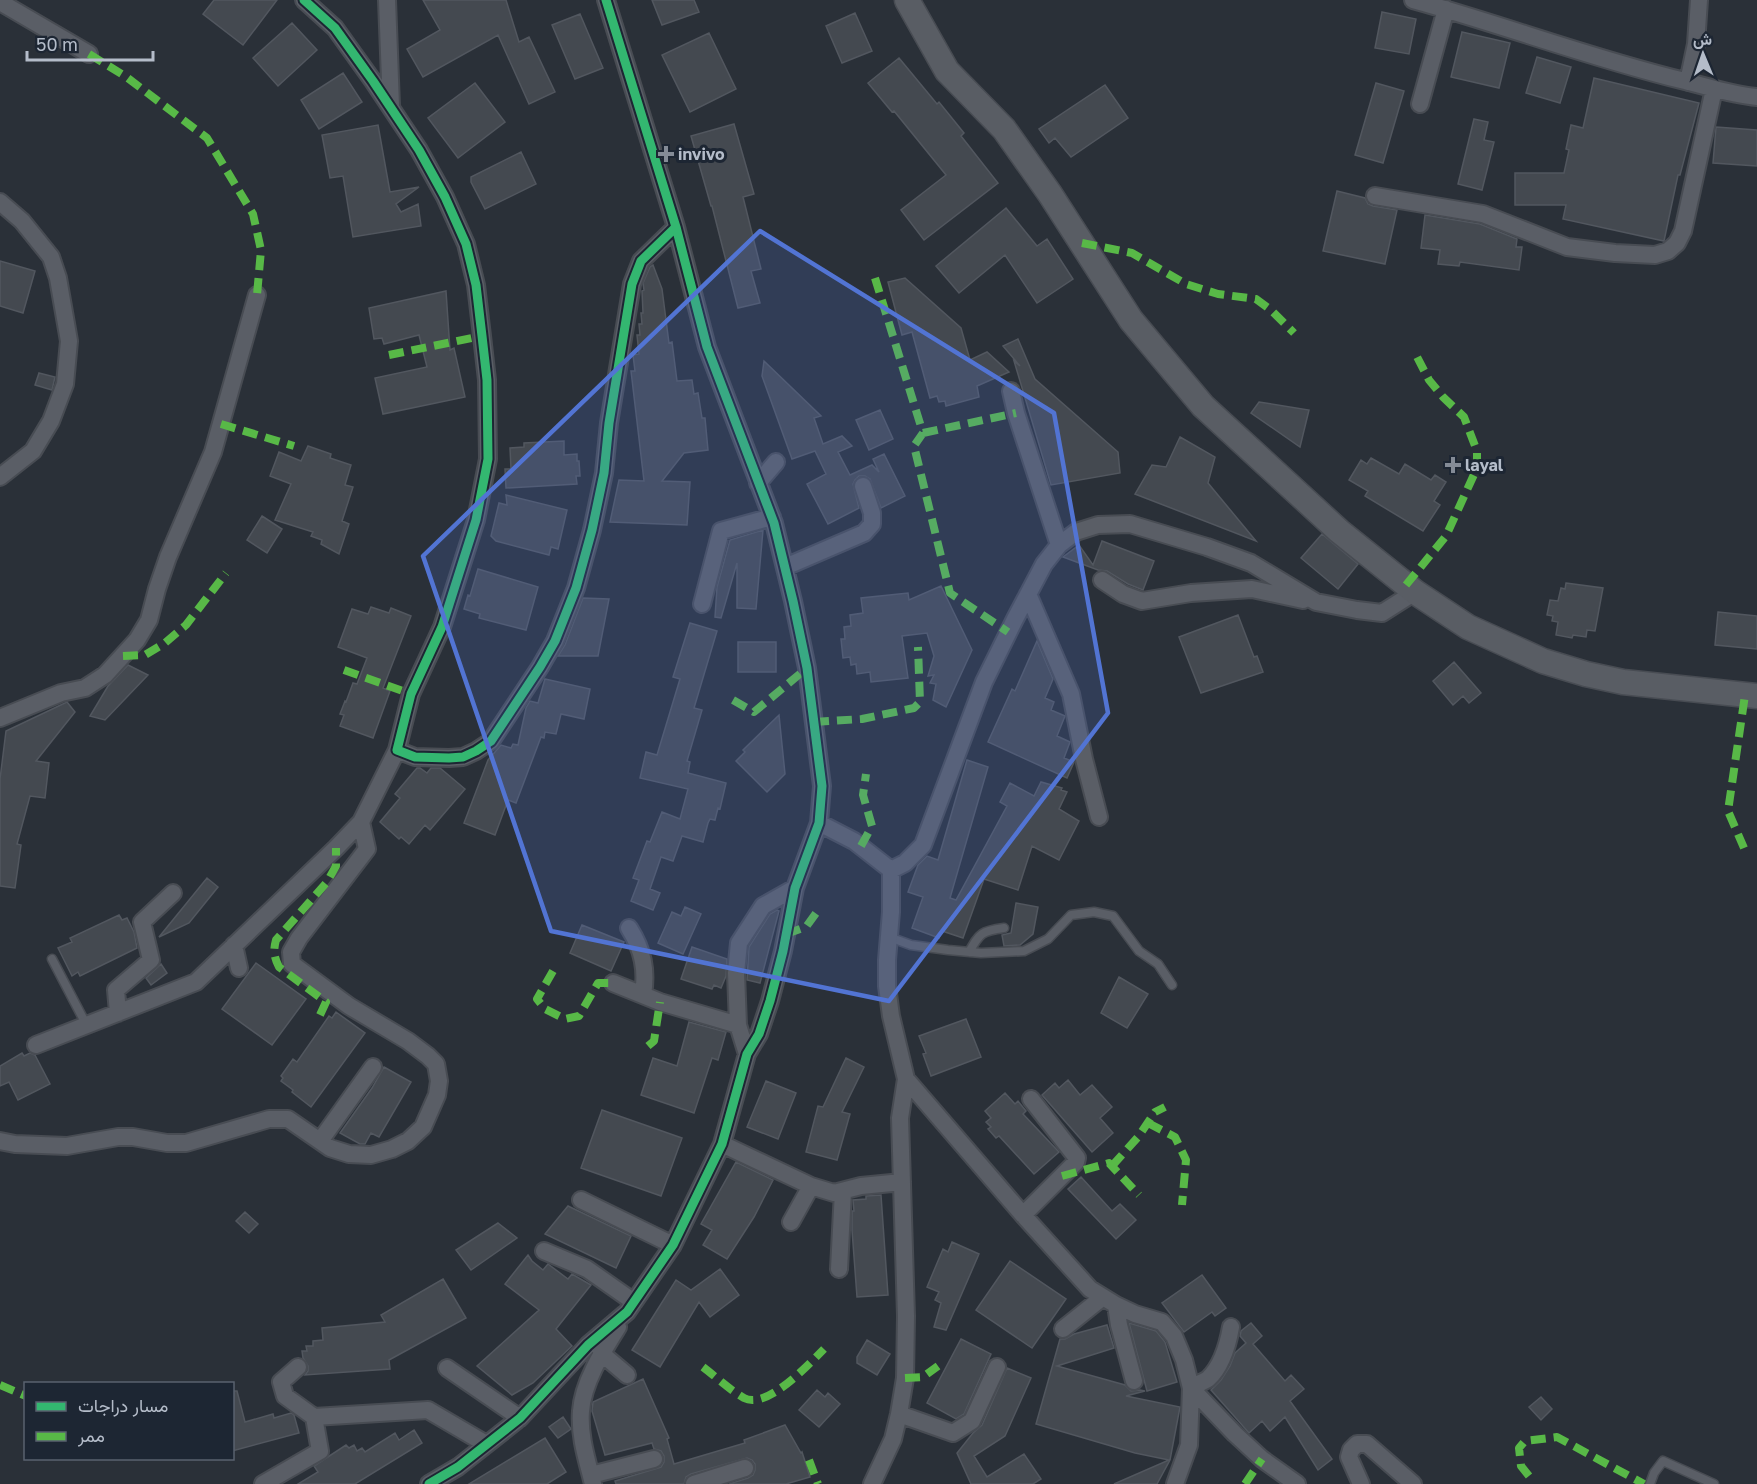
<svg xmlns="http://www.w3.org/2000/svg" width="1757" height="1484" font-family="'Golos Text',Vazirmatn,sans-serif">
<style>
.building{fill:#444950;stroke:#52575f;stroke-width:1.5}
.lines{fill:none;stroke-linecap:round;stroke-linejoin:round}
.service-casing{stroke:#484c53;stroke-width:11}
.minor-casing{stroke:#484c53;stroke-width:20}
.secondary-casing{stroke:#484c53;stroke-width:27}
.service{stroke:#5a5e66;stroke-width:8}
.minor{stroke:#5a5e66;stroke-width:16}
.secondary{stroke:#595d64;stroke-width:24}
.quiet{stroke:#58b947;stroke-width:8;stroke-dasharray:15 8;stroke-linecap:butt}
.cycleway-casing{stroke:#1d2633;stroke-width:13}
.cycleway{stroke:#33b770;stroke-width:9}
.marked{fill:#5274d3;fill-opacity:0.2;stroke:#5274d3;stroke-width:4.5;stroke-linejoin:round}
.poi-dot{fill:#848b96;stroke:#1d2633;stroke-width:2}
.labels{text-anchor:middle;stroke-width:6;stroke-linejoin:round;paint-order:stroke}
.poi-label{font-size:16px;font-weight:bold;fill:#b4bcc9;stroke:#1d2633;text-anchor:start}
</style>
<rect width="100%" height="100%" fill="#2a3038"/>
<!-- building -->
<path class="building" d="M214,0H277L243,45L203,14Z
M423,0H506L519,42L529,37L555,92L529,104L498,35L423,77L407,49L440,30Z
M652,0H694L699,12L662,25Z
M1382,12L1416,19L1409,54L1375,48Z
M855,13L872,51L842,63L826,26Z
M580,14L603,68L575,79L552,25Z
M292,23L317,50L278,86L253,58Z
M1462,32L1510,43L1499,88L1451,77Z
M709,33L736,89L690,112L662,55Z
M1537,57L1571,67L1560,103L1526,93Z
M899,58L937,104L939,102L964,133L961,136L998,183L924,240L901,210L946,175L894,111L892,112L868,83Z
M343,73L362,102L319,129L301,100Z
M1594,78L1699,103L1680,175H1678L1664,241L1563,219L1566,205H1515V173H1564L1569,150L1566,149L1571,125L1583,128Z
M475,83L505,122L458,158L428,118Z
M1376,83L1404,91L1383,163L1355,155Z
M1105,85L1128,118L1071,157L1055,138L1049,143L1039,129Z
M1474,119L1488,122L1484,140L1494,142L1482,190L1458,184Z
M734,124L754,194L743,197L761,269L751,271L760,303L738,308L712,206H711L691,136Z
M378,125L390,192L419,187L396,204L401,212L418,204L421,226L353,237L343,176L330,178L322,135Z
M1716,127L1757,130V166L1713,163Z
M521,152L536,184L485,209L471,182V177Z
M1337,191L1365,198L1368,204L1373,206L1397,210L1385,264L1323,251Z
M1006,208L1037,246L1047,239L1073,279L1037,303L1005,255L959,293L936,266Z
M1425,215L1480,224L1517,239L1516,247H1522L1519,270L1460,262L1459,266L1438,264L1440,250L1421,248Z
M0,261L35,271L23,313L0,306Z
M653,265L662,289L669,343L672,342L677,381L692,380L694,394L698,393L702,418H705L708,450L684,453L662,481L690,482L687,525L610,522L619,480L644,481L631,371H635L633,355L639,354L637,335H640L639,324H642L641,313H643L642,291L644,290L643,283L650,267Z
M905,278L961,328L970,360L987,352L1009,372L977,386L979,397L946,406L945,401L939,402L937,396L930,398L912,332L902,335L888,282Z
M446,291L450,350L454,348L465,397L383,414L375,378L427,367L419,335L384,344L382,338L374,339L369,308Z
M1018,339L1035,379L1118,452L1120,473L1051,485L1014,361L1020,366L1003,346Z
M764,361L821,416L814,418L823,444L842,436L852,446L838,452L850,475L872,465L879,472L873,459L884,454L905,496L881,508L870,479L865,476H859L855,480L853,484L859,508L828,524L807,484L826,474L815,451L792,459L762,376Z
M39,373L55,377L52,390L35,385Z
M1259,402L1309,410L1300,447L1251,413Z
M880,410L893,439L869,450L856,420Z
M1180,437L1215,457L1208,483L1256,541L1135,494L1152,465L1166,467Z
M564,441V455L577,454V461H579L580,476H576L577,484L506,488L505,469H511L510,448L524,447V443Z
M308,446L331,454L330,458L351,465L345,485L353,487L342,521L349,524L339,554L321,544L322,540L311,536L313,532L275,520L291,484L270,476L279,452L301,461Z
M1371,458L1399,474L1405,464L1431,480L1435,475L1446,482L1434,501L1440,505L1423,531L1365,496L1368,491L1349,480L1361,460L1367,464Z
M506,495L567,510L558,549L551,547L549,555L496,541L491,536L499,503L507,505Z
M262,516L282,529L267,553L247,540Z
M763,530L756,609L737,608V563L721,618L715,617L717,587L730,540Z
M1322,534L1358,564L1338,589L1301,558Z
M1102,541L1154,561L1143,590L1128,584L1107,571L1098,570L1063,557L1079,545L1093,565Z
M478,569L538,587L526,630L479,618L480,614L464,609L468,595L470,596Z
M1566,583L1603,588L1595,631L1587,630L1586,637L1573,635L1572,638L1556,635L1558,622L1552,621L1553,616L1547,615L1550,600L1558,601L1561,588L1565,589Z
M941,586L972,650L946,707L933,700L936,684L930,683L934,675L928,676L934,656L927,633L902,636L908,678L871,682L870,672L857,674L856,664L851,665L850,657L843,658L841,639H845L844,627L851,626L850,615L863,613L861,598L908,593L909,600Z
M583,598L609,599L598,656H558L565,645Z
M371,607L389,613L391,608L411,616L383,688L390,691L373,738L340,726L344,715L340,714L345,701L346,702L353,683L357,684L367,658L338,647L352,609L368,614Z
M1718,612L1757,616V649L1715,645Z
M1238,615L1254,657L1257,656L1263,672L1201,693L1179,637Z
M690,623L717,631L694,708L702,710L687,761L690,762L688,773L726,783L720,809L718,808L715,820L710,819L708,823L703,842L682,836L673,861L661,857L650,889L660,893L653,910L631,901L639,880L633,878L647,841L650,842L662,812L680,819L688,789L640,778L646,752L657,755L680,679L673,677Z
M1037,641L1053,679L1045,698L1054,702L1051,710L1065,716L1057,736L1070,742L1064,758L1074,762L1067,778L988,742L1012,689L1015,691Z
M738,642H776V672H738Z
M1454,662L1481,693L1469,703L1463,696L1453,705L1433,681Z
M128,665L148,675L105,720L90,716L108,686Z
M545,679L590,689L584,719L561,714L556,734L545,732L544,738L541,737L516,803L508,800L495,835L464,823L488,760L501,745L511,748L513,744L518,745L526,708L530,701L538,703Z
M67,702L75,712L36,761L49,763L45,798L30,796L17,844L21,845L15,888L0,886V779L6,731Z
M779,715L785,774L767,792L736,761L745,752L743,750Z
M967,760L988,767L950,898L956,900L1007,806L1000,802L1010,783L1034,796L1041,782L1062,788L1061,790L1067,792L1059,809L1079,821L1059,860L1032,846L1018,890L984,879L963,938L942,931L939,938L912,928L923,897L908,892L918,865L927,856L938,860Z
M417,768H420L427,773L431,768H440L465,789L430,830L425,825L409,844L401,837L399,839L380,822L400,798L395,794Z
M207,878L218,887L189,923L159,937Z
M1016,903L1038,907L1033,934L1020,945L1004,946L1002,935L1011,933Z
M685,907L701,914L683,954L658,943L672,912L681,916Z
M777,910L779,911L760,983L747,980L749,947L770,914Z
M119,915L122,920L127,918L134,932L137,948L80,976L78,972L72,976L58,948L72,942L70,938Z
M582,925L624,942L611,971L570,953Z
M692,947L727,959L726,976L721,988L714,985L712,989L681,979Z
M256,963L306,999L272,1045L222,1009Z
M161,964L167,973L151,985L146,978Z
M1119,977L1148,994L1127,1028L1101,1013Z
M336,1012L365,1033L311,1107L292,1092L293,1090L281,1081L283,1078L281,1076L293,1059L297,1062L329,1016L332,1018Z
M966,1019L981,1057L931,1076L923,1054L926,1053L919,1036Z
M689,1022L726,1032L718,1060L712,1058L694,1113L641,1095L653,1058L677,1066Z
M22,1053L24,1056L30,1053L35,1055L50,1084L18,1100L9,1082L0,1086V1066Z
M846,1058L864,1067L842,1112L850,1114L837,1160L806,1152L818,1106L823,1107Z
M384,1067L411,1082L379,1137L371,1133L365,1144H360L340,1133L372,1088Z
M1068,1080L1080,1095L1092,1085L1112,1107L1100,1118L1113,1133L1092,1152L1042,1095L1055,1083L1059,1088Z
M766,1081L796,1093L778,1139L747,1127Z
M1005,1093L1015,1104L1018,1101L1026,1111L1023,1114L1059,1152L1034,1174L999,1136L996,1138L988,1129L991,1127L986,1122L991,1118L985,1111Z
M602,1110L682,1138L661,1196L581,1168Z
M736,1162L773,1180L754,1217L727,1259L703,1245L712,1230L701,1224Z
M1081,1177L1112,1211L1120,1204L1136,1220L1116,1239L1068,1189Z
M881,1195L888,1295L857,1297L852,1230V1211H854L853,1200L866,1199V1196Z
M568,1206L631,1236L616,1268L545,1234Z
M245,1212L258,1224L249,1233L236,1221Z
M498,1223L517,1238L471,1270L456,1250Z
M952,1242L979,1254L946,1330L934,1327L941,1303L935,1300L939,1292L927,1287L943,1249L948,1252Z
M528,1255L532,1261L543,1270L548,1264L568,1279L572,1274L591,1285L556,1329L572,1346L533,1383L512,1395L477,1366L539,1310L505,1284Z
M1010,1261L1066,1299L1032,1348L976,1310Z
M720,1269L739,1295L710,1317L699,1302L660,1367L632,1350L676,1280L691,1290Z
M1202,1275L1226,1308L1215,1316L1212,1312L1184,1332L1162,1303Z
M443,1279L466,1318L389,1360L390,1369L305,1375L308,1371V1366L303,1358L302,1351H307L306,1346H313V1341L323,1340L322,1328L385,1322L381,1315Z
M1129,1323L1156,1331L1165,1342L1177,1382L1147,1391Z
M1251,1323L1262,1336L1253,1344L1285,1381L1291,1375L1304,1389L1290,1401L1332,1459L1318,1470L1285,1417L1270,1431L1262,1421L1249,1433L1211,1390L1221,1380L1230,1366L1235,1353L1246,1343L1240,1336L1241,1331Z
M1107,1325L1114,1348L1057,1366L1125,1385L1131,1391L1140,1390L1145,1391L1126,1396L1180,1407L1170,1460L1157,1484H1114L1169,1460L1135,1453L1036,1424L1060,1339H1065L1074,1334Z
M961,1339L991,1354L964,1414L956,1419L927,1403Z
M867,1340L890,1354L877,1375L857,1363V1357Z
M1007,1368L1031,1378L1005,1436L974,1456L987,1477L1024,1454L1041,1479L1033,1484H971L957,1453L973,1433L982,1425Z
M643,1379L669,1438L667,1439L674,1464L745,1443L744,1440L785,1425L801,1453L802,1452L810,1477L786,1484H729L748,1478L753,1475L755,1470V1464L752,1460L747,1458L691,1474L686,1477L684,1484H616L615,1481L661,1467L664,1462V1456L661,1451L654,1449L652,1443L605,1455L592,1411L593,1402Z
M817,1390L825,1397L828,1393L840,1404L819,1427L799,1410Z
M232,1391H237L245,1422L273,1414L274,1418L291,1413L294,1415L299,1433L232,1451Z
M1541,1397L1552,1409L1541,1420L1529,1407Z
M563,1417L571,1429L558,1438L549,1427Z
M414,1430L422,1443L355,1484H298L318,1472L314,1466L346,1445L349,1448L354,1445L357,1451L362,1448L365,1452L395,1433L399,1440Z
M545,1438L566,1472L547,1484H469Z"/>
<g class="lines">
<defs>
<path id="service" d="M889,937L911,945L948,950L981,953L1024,951L1048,939L1071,915L1094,912L1113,916L1139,951L1158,964L1172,985
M969,952C980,933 981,931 1004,928
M52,959L87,1026
M1650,1484L1654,1473L1663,1461L1714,1484"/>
<path id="minor" d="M304,0L335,28L373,81L419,150L445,197L466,244L476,285L482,336L487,380L488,459L476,520L442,627L411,694L397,750L415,757L449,758L463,757L476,751L491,741L540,667L555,641L576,588L592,530L604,473L609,423L632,284L641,261L676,227
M387,0L391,106
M1413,0C1504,25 1593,59 1685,81C1709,87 1732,95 1757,97
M0,2L89,54
M1688,82L1696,44L1699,0
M1420,104L1446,9
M1375,196L1483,214L1567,247L1615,253L1655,255L1668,251L1677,243L1683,231L1714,89
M0,202L22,221L51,257L58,278L69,341L65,384L51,421L33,451L0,477
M1011,391L1016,413L1059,545
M758,483L776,462
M785,567L864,533L872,524V513L863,486
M1102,580L1123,594L1142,601L1191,593L1252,589L1303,600
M1028,594L1071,694L1084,759L1099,817
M702,604L721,531L772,517
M0,718L61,693L85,688L105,675L137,640L149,620L157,589L168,557L213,452L257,295
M819,823L854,841L891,870
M891,870L905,863L923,845L984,682L1015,619L1044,564L1059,545L1076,532L1098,525L1130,524L1207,547L1251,563L1316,602L1357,610L1382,613L1415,592
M629,928C643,950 647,970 643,995
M234,945L239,968
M613,983L660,1002L738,1025
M118,1013L116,990L151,960L142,922L173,893
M36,1045L196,982L336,848L361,822L397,750
M747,1054L738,1025L736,973L739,943L763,906L795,888
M906,1079L1023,1215L1090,1289L1116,1305L1135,1314L1162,1322L1174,1336L1184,1360L1191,1388L1189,1445L1175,1484
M0,1141L15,1144L67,1146L118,1137H133L167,1143H186L269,1119H288L330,1148L349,1154L371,1155L392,1149L408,1141L423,1127L437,1095L439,1081L436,1064L428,1056L408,1041L349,1006L292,964L291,952L299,938L367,849L361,822
M320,1141L373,1067
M722,1144L811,1186L834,1193L861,1186L902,1182
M581,1200L673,1245
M1023,1215L1076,1162L1077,1158L1031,1099
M791,1222L811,1186
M544,1251L587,1269L634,1302
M839,1269L843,1191
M1116,1305L1119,1325L1134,1381
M1063,1329L1103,1297
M601,1353L627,1375
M298,1367L281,1382L285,1396L314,1417L428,1410L486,1444
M447,1368L520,1418
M1191,1388L1235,1434L1262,1459L1297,1484
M1191,1388C1196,1385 1203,1382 1208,1379C1222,1366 1228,1344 1231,1327
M899,1414L953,1433L972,1421L997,1367
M591,1475L654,1459
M263,1484L320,1451L314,1417
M429,1484L458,1467L520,1418L588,1345L627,1312L673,1245L722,1144L747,1054L759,1034L770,1001L783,951L795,888L819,823L822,786L807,668L793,601L774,523L707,347L676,227L606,0
M593,1484C587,1460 579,1436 581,1411C583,1382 603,1351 618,1327
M694,1484L745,1468
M872,1484L893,1439L899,1414L905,1378L906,1316L900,1118L906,1079L891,1016L887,986V960L891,912V870
M1361,1484L1349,1457L1351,1450L1357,1444H1367L1413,1484"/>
<path id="secondary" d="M907,0L947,71L1004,129L1050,194L1131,320L1203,406L1339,531L1415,592L1468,627L1543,661L1586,674L1623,682L1757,696"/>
</defs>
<!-- service casing -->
<use href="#service" class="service-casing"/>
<!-- minor casing -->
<use href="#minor" class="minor-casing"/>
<!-- secondary casing -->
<use href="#secondary" class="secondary-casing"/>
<!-- service -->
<use href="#service" class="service"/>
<!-- minor -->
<use href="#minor" class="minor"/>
<!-- secondary -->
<use href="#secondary" class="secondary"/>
<!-- quiet -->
<path class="quiet" d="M89,54L125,76L207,138L253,214L261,250L257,295
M1082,243L1132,253L1186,284L1218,294L1256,299L1271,310L1294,333
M875,278L923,433L914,446L950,593L1008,632
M389,355L482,336
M221,424L294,446
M923,433L1016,413
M1406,585L1446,536L1477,468V451L1464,417L1443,397L1429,380L1415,353
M123,656L145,655L165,643L186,625L226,573
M344,670L411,694
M733,700L754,712L807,668
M814,722L862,719L914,708L920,702L918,647
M861,846L872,826L863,795L866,774
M1744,848L1728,811L1745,695
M786,934L806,927L819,909
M553,971L537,999L545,1009L565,1019L579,1016L598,983H613
M320,1015L326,1002L279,967C274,957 273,951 276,940L327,882L336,866V848
M648,1046L654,1041L660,1002
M1148,1123L1175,1137L1186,1160L1182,1205
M1112,1166L1138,1137L1155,1112L1165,1107
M1062,1176L1109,1163L1139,1195
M703,1367C716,1377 730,1390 744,1398C767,1410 809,1364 824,1349
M905,1378L923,1377L938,1366
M0,1385L26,1396
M809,1460L818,1484
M1529,1476L1521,1466L1519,1448L1525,1441L1557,1437L1644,1484
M1245,1484L1262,1459"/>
<defs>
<path id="cycleway" d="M304,0L335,28L373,81L419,150L445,197L466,244L476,285L482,336L487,380L488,459L476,520L442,627L411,694L397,750L415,757L449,758L463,757L476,751L491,741L540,667L555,641L576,588L592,530L604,473L609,423L632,284L641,261L676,227
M429,1484L458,1467L520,1418L588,1345L627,1312L673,1245L722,1144L747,1054L759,1034L770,1001L783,951L795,888L819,823L822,786L807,668L793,601L774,523L707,347L676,227L606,0"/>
</defs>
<!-- cycleway casing -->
<use href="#cycleway" class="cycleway-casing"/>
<!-- cycleway -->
<use href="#cycleway" class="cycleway"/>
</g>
<!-- marked area -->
<path class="marked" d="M760,231L1054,413L1108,713L889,1001L551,931L423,556Z"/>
<!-- markers -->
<g class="poi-dot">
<path d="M663 145h6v6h6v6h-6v6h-6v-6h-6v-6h6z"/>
<path d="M1450 456h6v6h6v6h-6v6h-6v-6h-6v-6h6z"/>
</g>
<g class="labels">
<!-- poi labels -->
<g class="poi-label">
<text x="678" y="160">invivo</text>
<text x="1465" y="471">layal</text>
</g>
</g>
<!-- legend -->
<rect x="24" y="1382" width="210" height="78" fill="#1d2633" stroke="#59626f" stroke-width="1.5"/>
<rect x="36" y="1402" width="30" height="9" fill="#33b770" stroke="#59626f" stroke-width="1.5"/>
<text x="78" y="1412" font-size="18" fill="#b4bcc9">مسار دراجات</text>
<rect x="36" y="1432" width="30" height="9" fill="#58b947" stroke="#59626f" stroke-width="1.5"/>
<text x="78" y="1442" font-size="18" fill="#b4bcc9">ممر</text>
<!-- north arrow -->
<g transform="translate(1703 54) rotate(358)" stroke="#1d2633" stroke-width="4.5" paint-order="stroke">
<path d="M0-4.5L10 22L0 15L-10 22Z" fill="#b4bcc9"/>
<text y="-9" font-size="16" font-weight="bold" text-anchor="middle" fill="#b4bcc9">ش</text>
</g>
<!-- scale -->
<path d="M27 51v9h126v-9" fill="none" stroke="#b4bcc9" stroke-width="3"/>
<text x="36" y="51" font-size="18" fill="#b4bcc9" stroke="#1d2633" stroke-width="4.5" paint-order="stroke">50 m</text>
</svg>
